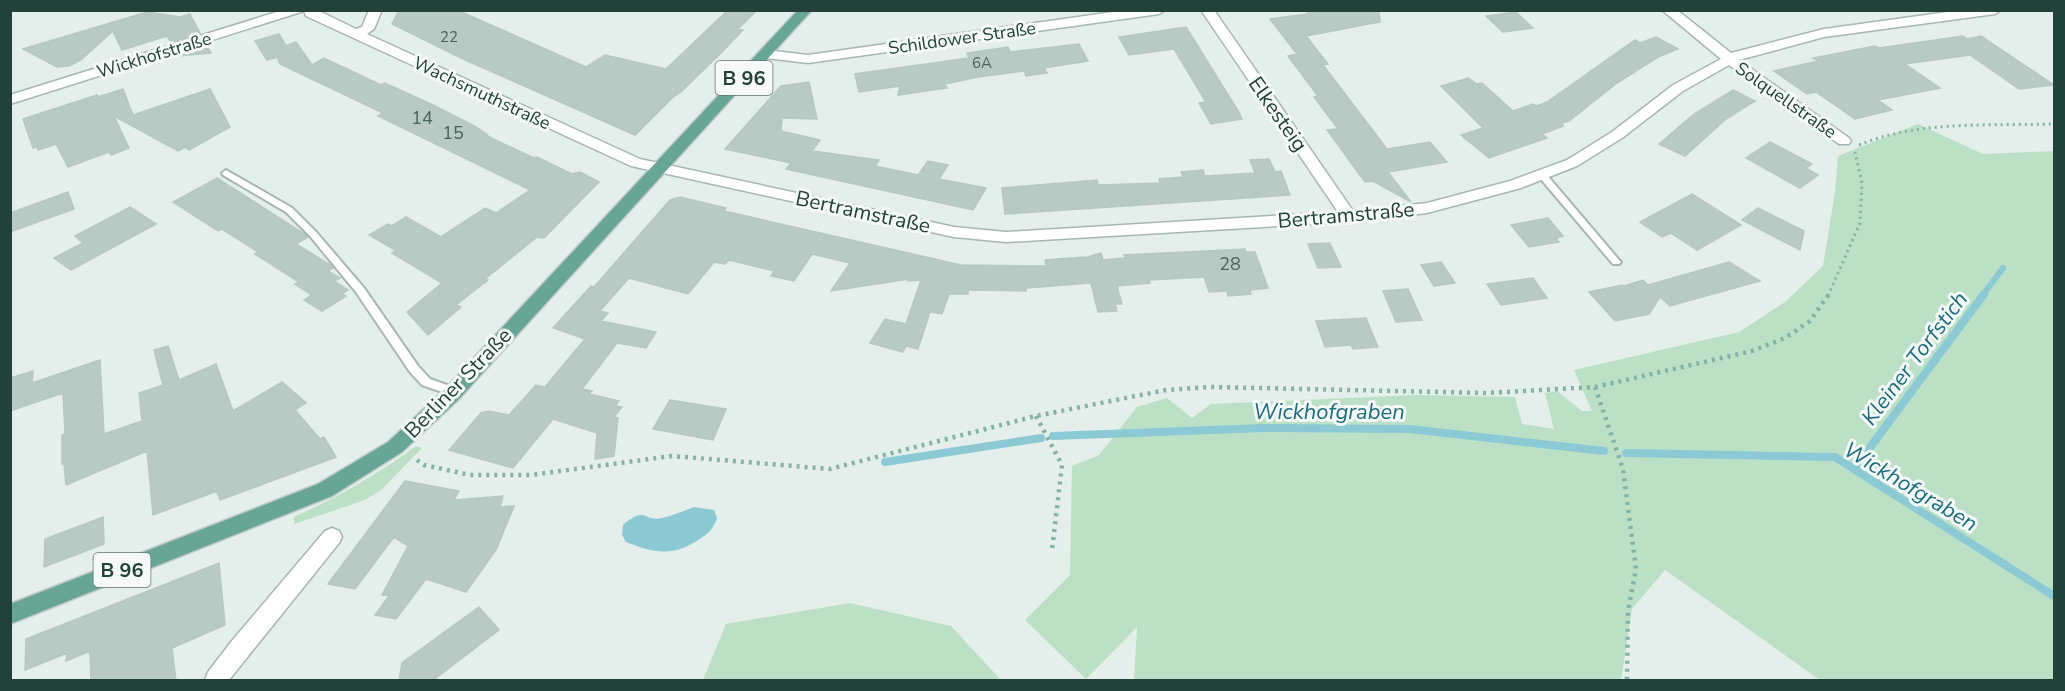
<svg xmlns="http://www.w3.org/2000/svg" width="2065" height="691" font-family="'Nunito Sans',sans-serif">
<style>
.green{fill:#bce0c6}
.water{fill:#8bc9d4}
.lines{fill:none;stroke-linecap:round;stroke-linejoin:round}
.stream-far1{stroke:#8bc9d4;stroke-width:6}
.stream{stroke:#8bc9d4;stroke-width:8}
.building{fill:#b9c9c3;stroke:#b6c8c1;stroke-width:1.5}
.lane-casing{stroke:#a6b7b1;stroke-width:4}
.street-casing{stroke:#a6b7b1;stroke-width:3}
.primary-casing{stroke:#c1cac8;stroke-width:3}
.path-far1{stroke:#83b3a4;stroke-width:3;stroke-dasharray:2 4;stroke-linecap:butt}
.path{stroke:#83b3a4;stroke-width:4.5;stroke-dasharray:3 5;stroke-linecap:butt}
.lane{fill:#fff;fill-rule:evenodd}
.street{fill:#fff;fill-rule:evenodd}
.primary{fill:#67a595;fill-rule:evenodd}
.labels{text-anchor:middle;stroke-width:6;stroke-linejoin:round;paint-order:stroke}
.far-number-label{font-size:15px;fill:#48635c}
.far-street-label{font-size:18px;fill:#224139;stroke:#f5faf8}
.number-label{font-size:18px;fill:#48635c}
.shield{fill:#f5faf8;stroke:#617872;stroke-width:1.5}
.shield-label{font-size:20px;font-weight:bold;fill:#224139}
.street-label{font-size:21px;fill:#224139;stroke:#f5faf8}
.water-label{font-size:22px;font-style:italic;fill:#1a6e7f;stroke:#f5faf8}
</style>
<rect width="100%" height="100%" fill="#e4eeea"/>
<!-- green -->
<path class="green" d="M1918,124L1983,154L2054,151V680H1820L1665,570L1632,609L1621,680H1134L1137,627L1086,679L1025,620L1070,575L1072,466L1099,455L1137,407L1167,398L1192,418L1211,404L1415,395L1515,397L1522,424L1554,429L1545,393L1557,391L1582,411H1592L1574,370L1739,332L1785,302L1823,266L1835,192L1838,156Z
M416,446L422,448L382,489L365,500L294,524V517C340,496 375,476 416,446Z
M850,603L951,626L1001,680H703L726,624Z"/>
<!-- water -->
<path class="water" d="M694,507L714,510L717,518C713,531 706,535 695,542C671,557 651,552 626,542L622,535L623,525C646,505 643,522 662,518C672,516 683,511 694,507Z"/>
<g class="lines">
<!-- stream-far1 -->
<path class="stream-far1" d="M1982,296L2003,268"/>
<!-- stream -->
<path class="stream" d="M1053,436L1264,428L1410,429L1604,451
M1626,453L1835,457L2054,596
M885,462L1041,438
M1854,469L1984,294"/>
</g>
<!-- building -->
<path class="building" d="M399,10H457L586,67L605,55L666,69L728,10H757L738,29L743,30L721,53L681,92L673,97L635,135L463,59L392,24Z
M1306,10H1379L1380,22L1306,36L1328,64L1323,65L1387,149L1430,142L1447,162L1388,172L1411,202L1373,181L1365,182L1327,130L1338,129L1314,97L1318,96L1288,56L1297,54L1270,19L1308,14Z
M147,12L180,17L190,14L200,33L171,43L167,36L122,50L113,31L81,60L69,66L57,67L23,49Z
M1516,12L1533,28L1503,32L1486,16Z
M1186,27L1240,114H1239L1242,119L1211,124L1199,103L1206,102L1174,49L1129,55L1119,37Z
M279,34L286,46L296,42L312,65L324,58L381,85L385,83L433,105L476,127L488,135L487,136L534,158L537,157L572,174L580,172L599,182L544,238L537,237L485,279L488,280L456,305L461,307L428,335L407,312L442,283L392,253L395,250L369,235L388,224L392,226L406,217L441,237L485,208L496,213L530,190L378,116L383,113L280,64L277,57L267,60L255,41Z
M1963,36L1967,39L1981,36L2054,85L2019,89L1970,55L1905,64L1940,88L1878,100L1892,110L1855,119L1816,92L1807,94L1774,71L1818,61L1813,58L1875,46L1879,48Z
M1656,37L1678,49L1658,57L1617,83L1569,121L1562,123L1563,126L1542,134L1547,138L1489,158L1461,135L1483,128L1441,86L1468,78L1477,84L1482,83L1513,111L1533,104L1537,106L1547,102L1635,40L1640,43Z
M206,44L211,53L178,56L177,54Z
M1079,44L1088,61L1044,68L1047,73L1026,76L1024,71L978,77L945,84L947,88L898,95L900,86L859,92L855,74L969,58L967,53L1008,47L1010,52Z
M809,82L817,119L782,118L781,131L820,140L812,151L879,160L875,166L918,175L928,161L948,165L939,179L986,188L973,210L786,169L791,163L725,149L781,86Z
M123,89L133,115L210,89L230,127L189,150L185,147L178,151L114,116L129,148L111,155L109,152L68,167L56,144L38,150L37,147L33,148L23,119L97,95L98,97Z
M1733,90L1755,101L1726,119L1685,156L1659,144L1694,114Z
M1770,142L1812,164L1806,168L1818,175L1800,188L1746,158Z
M1269,159L1275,172L1281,171L1290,195L1005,214L1002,188L1097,180L1098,185L1160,183L1159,179L1183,177L1181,172L1203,170L1205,176L1255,173L1250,160Z
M217,178L306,235L308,237L296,244L332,266L333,268L328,271L340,278L334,281L348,290L342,294L346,296L322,311L304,300L312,295L295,284L299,282L255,254L258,252L222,229L218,231L173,202Z
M68,192L74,209L10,232V213Z
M1692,194L1741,225L1697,250L1671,233L1662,237L1640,222Z
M680,197L726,208L724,211L961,265L1046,266L1045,260L1084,257L1085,261L1084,258L1101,253L1103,260L1125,258L1124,255L1245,249L1246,252H1255L1268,288L1250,290L1251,294L1228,296L1227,291L1209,292L1204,277L1149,280L1150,283L1117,286L1122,304H1115L1117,311L1098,312L1091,283L1026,288V291L968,290V294H949L942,314L930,312L918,349L906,346L903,352L870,343L885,319L906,324L921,280L908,281L909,279L831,291L850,263L812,254L794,281L771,276L774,271L729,260L725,264L714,262L688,294L629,278L600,311L608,313L601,321L656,332L646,348L617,343L582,389L592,391L589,394L619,401L615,406L622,407L614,417L618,418L614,456L595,459L597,433L553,419L513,468L449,450L481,413L488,411L509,415L536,385L545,387L585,339L553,328L591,286L594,287L670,200Z
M130,207L156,224L71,270L54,258L83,243L75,236Z
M1758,208L1804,231L1800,250L1742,220Z
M1548,218L1563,236L1556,238L1559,242L1529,247L1511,225Z
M1330,243L1341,267L1318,268L1308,244Z
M1441,262L1455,283L1434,286L1421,265Z
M1729,262L1760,281L1670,306L1660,297L1649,314L1615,321L1589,292L1622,285L1624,286L1643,280L1648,285Z
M1533,278L1547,298L1501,305L1487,284Z
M1408,289L1422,320L1396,322L1383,291Z
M1366,318L1378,347L1353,349L1351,345L1325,347L1316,321Z
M168,346L179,380L216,364L233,411L282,382L306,403L295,410L320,439L324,437L336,457L220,500L217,491L153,515L147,451L66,485L64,464H62V435L65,434L63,393L10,411V378L33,371L32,383L100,360L104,434L142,421L139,393L163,385L154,350Z
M670,400L726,409L713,440L653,429Z
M405,481L459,491L454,500L503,496L500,507L514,506L496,550L466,592L426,579L396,619L375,615L389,596L382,595L408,546L394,537L355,589L328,584Z
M103,517L104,544L44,567L45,539Z
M219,563L225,625L172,648L176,681H91L90,651L66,661L67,653L25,670L26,639Z
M479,607L499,630L432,681H399L402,663Z"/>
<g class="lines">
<defs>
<path id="lane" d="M226,170L292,208L316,232L364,288L418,366L430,379L458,389L459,392L458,395L454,396L422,385L410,372L356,292L310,236L286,212L223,175L222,173Z
M1543,173L1546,174L1619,260L1621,262L1619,264H1613L1540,178L1538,176Z"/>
<path id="street" d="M283,10H317L356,29L362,27L369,10H382L374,29L367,34L640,159L954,227L1006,232L1338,212L1201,10H1214L1353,211L1427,203L1510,181L1567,160L1612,132L1673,85L1721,59L1662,10H1677L1731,53L1824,29L1962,10H2001L1995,14L1824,37L1739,60L1849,138L1851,141L1849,144H1839L1729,65L1683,91L1622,138L1577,166L1521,188L1427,213L1349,222L1006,242L954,237L631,166L306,16L304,11L10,104V95Z
M1127,10H1165L1159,14L808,63L766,58L759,54L766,50L808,55Z
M332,528L339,531L342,537L339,543L229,680H205L208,672L231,642L325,531Z"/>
<path id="primary" d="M798,10H812L458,400L402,452L332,496L10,624V604L318,484L388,442L444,390Z"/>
</defs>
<!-- lane casing -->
<use href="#lane" class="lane-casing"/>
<!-- street casing -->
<use href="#street" class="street-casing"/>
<!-- primary casing -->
<use href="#primary" class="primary-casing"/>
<!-- path-far1 -->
<path class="path-far1" d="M1859,145C1919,120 1990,126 2054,124
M1828,296L1860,223L1862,183L1855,152"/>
<!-- path -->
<path class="path" d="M1595,387L1623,469L1636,569L1628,611L1627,680
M1036,416L1062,465L1052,550
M417,460L424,465L470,475H531L672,456L830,469L1036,416L1166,390L1211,387L1487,393L1595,387L1752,351L1785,338L1810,321L1829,294"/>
<!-- lane -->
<use href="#lane" class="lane"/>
<!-- street -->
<use href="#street" class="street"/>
<!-- primary -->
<use href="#primary" class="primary"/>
</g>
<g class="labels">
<!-- far-number labels -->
<g class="far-number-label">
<text x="449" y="42">22</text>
<text x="982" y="68">6A</text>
</g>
<!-- far-street labels -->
<g class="far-street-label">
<text transform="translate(962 38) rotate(-8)" y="6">Schildower Straße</text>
<text transform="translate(154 55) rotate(-17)" y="6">Wickhofstraße</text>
<text transform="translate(482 93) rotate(25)" y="6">Wachsmuthstraße</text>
<text transform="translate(1786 100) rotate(35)" y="6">Solquellstraße</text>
</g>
<!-- number labels -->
<g class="number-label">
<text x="422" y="124">14</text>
<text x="453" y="139">15</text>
<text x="1230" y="270">28</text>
</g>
<!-- shield labels -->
<g class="shield">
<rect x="715.5" y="61" width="57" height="34" rx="4.5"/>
<rect x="93.5" y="553" width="57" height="34" rx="4.5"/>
</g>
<g class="shield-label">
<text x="744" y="85">B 96</text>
<text x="122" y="577">B 96</text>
</g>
<!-- street labels -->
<g class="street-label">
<text transform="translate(1278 114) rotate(55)" y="7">Elkesteig</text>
<text transform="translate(863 212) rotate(12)" y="7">Bertramstraße</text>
<text transform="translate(1346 215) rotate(-5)" y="7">Bertramstraße</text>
<text transform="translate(458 383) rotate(-46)" y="7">Berliner Straße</text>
</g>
<!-- water labels -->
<g class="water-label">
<text transform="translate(1914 358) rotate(-53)" y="8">Kleiner Torfstich</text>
<text x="1329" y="419">Wickhofgraben</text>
<text transform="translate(1911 486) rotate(31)" y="8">Wickhofgraben</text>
</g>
</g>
<!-- border -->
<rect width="2065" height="691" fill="none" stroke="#224139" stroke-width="24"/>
</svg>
